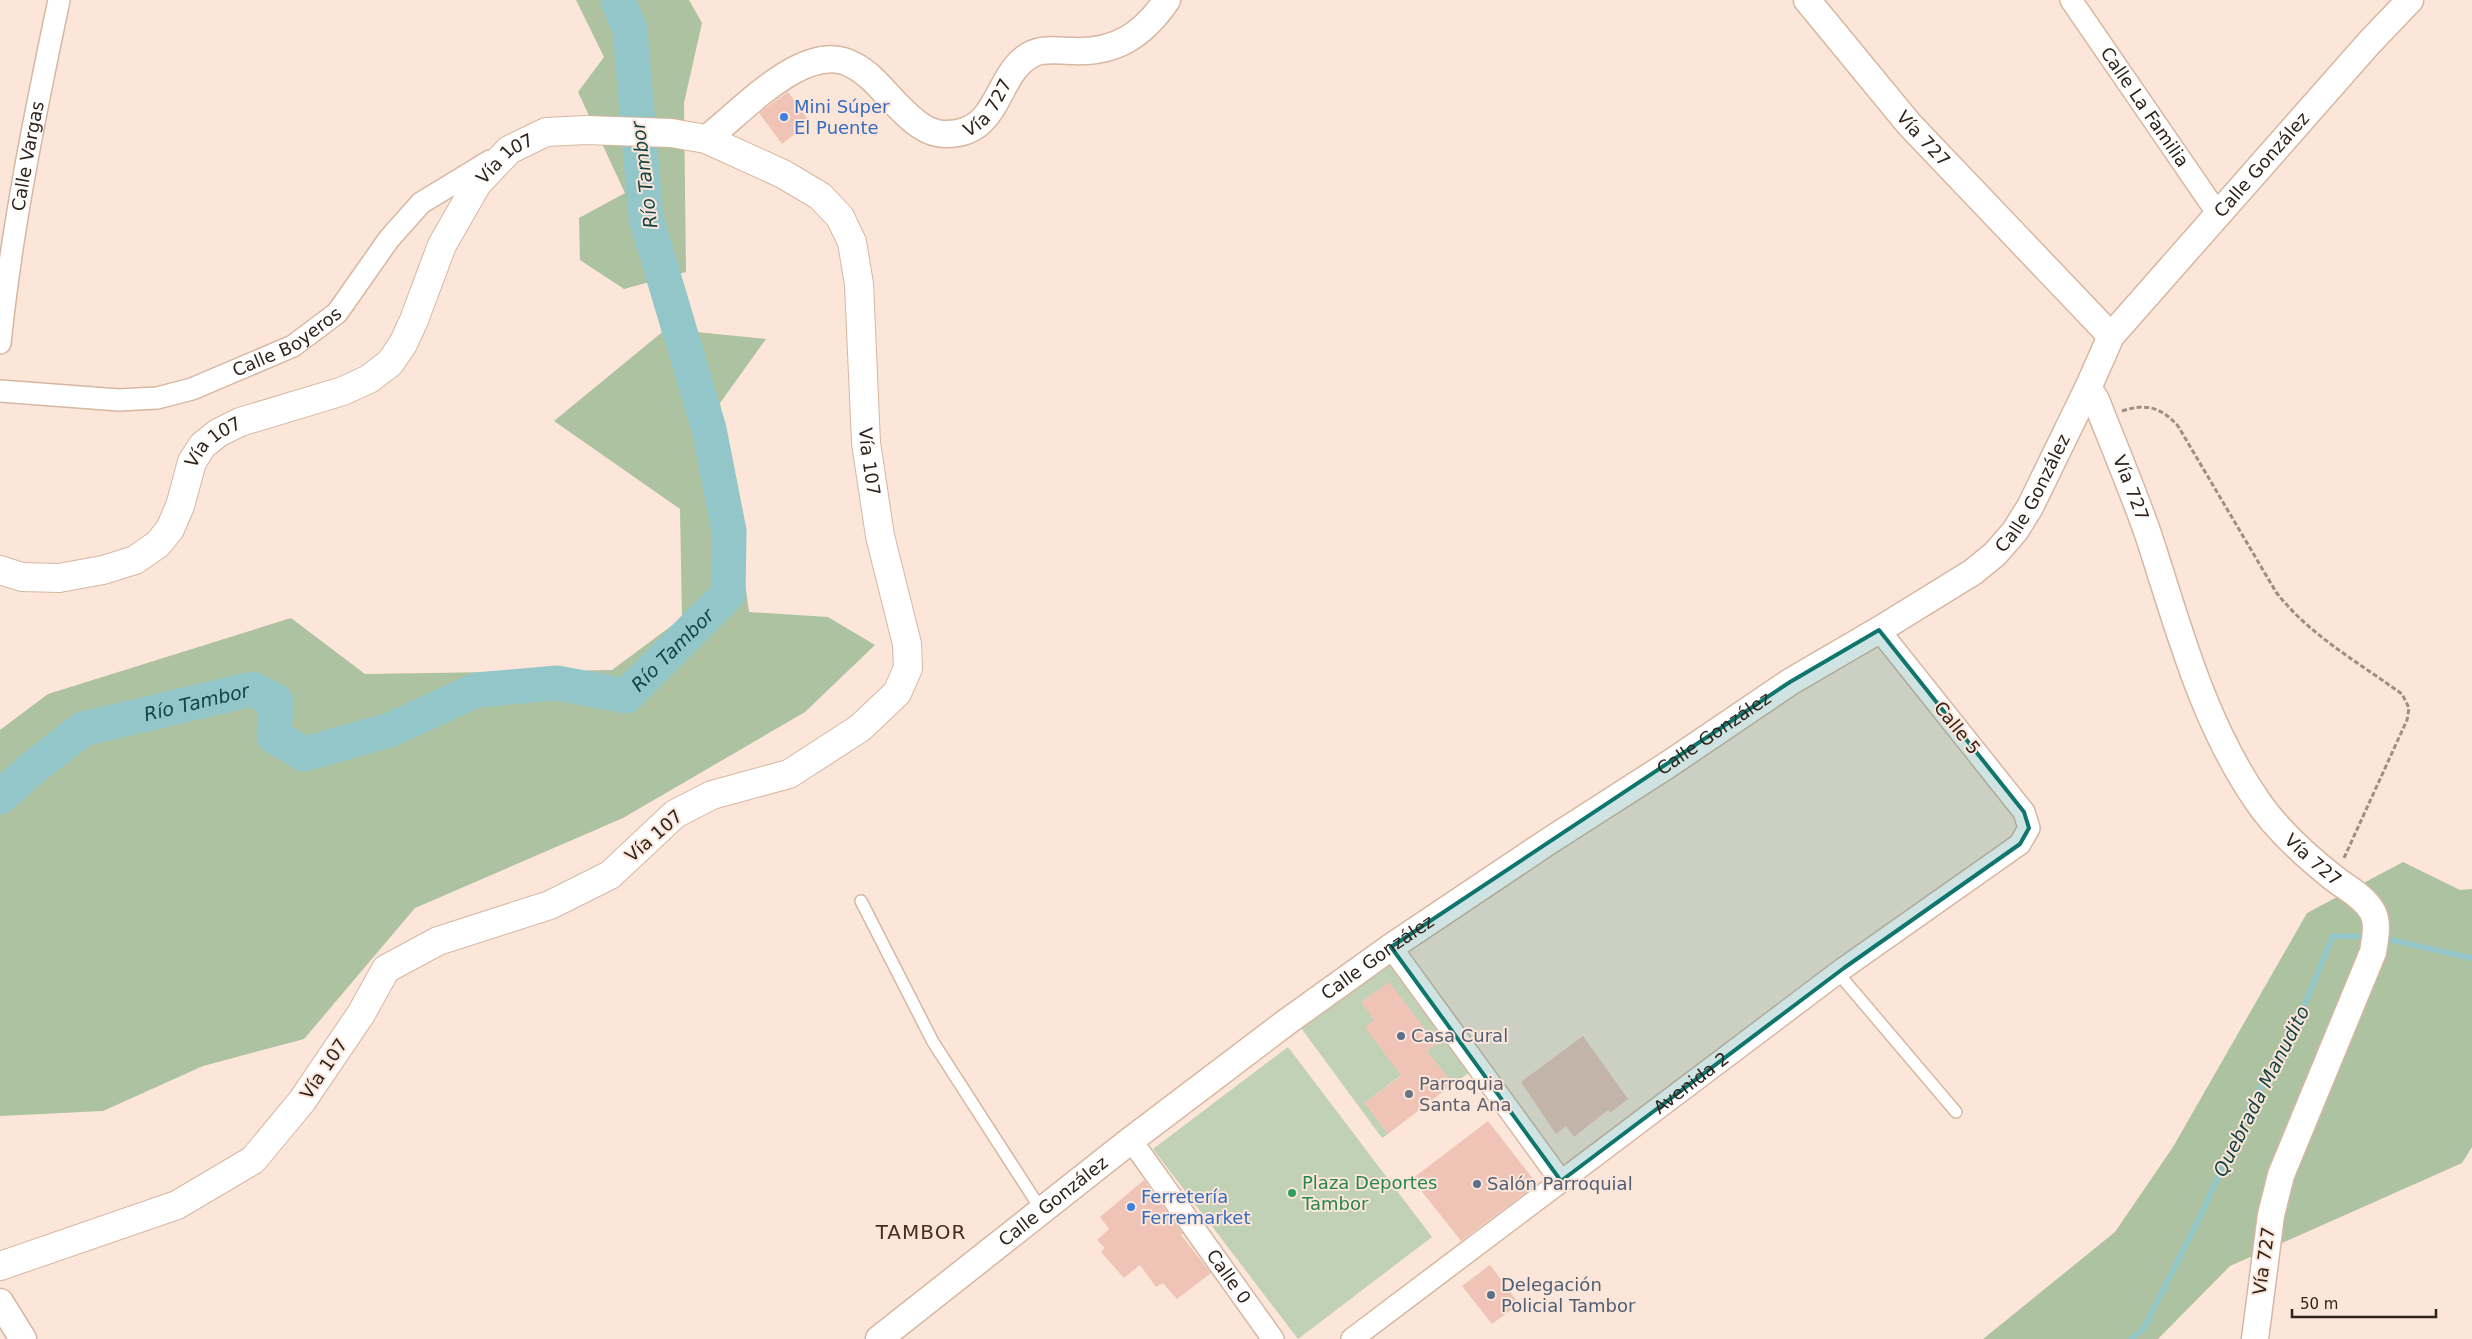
<svg xmlns="http://www.w3.org/2000/svg" width="2472" height="1339" font-family="'DejaVu Sans',sans-serif">
<style>
.green{fill:#c0d1b6}
.forest{fill:#adc2a0}
.lines{fill:none;stroke-linecap:round;stroke-linejoin:round}
.stream{stroke:#93c6c8;stroke-width:5.5}
.river{stroke:#93c6c8;stroke-width:35}
.building{fill:#efc4b7}
.service-casing{stroke:#d7b7a1;stroke-width:14}
.minor-casing{stroke:#d7b7a1;stroke-width:24}
.tertiary-casing{stroke:#d7b7a1;stroke-width:29}
.secondary-casing{stroke:#d7b7a1;stroke-width:30}
.path{stroke:#9f8e83;stroke-width:3;stroke-dasharray:5 2.5;stroke-linecap:butt}
.service{stroke:#fff;stroke-width:11}
.minor{stroke:#fff;stroke-width:21}
.tertiary{stroke:#fff;stroke-width:26}
.secondary{stroke:#fff;stroke-width:28}
.marked{fill:#0f766e;fill-opacity:0.2;stroke:#0f766e;stroke-width:4;stroke-linejoin:round}
.shop-dot{fill:#3f7fe0;stroke:#fbe6d9;stroke-width:2}
.service-dot{fill:#5c6f8a;stroke:#fbe6d9;stroke-width:2}
.worship-dot{fill:#6b7280;stroke:#fbe6d9;stroke-width:2}
.leisure-dot{fill:#2e9e5b;stroke:#fbe6d9;stroke-width:2}
.labels{text-anchor:middle;stroke-width:4;stroke-linejoin:round;paint-order:stroke}
.street-label{font-size:18px;fill:#30231b;stroke:#fbe6d9}
.shop-label{font-size:18px;fill:#366cbe;stroke:#fbe6d9;text-anchor:start}
.service-label{font-size:18px;fill:#4e5e75;stroke:#fbe6d9;text-anchor:start}
.worship-label{font-size:18px;fill:#5b616d;stroke:#fbe6d9;text-anchor:start}
.leisure-label{font-size:18px;fill:#27864d;stroke:#fbe6d9;text-anchor:start}
.water-label{font-size:19px;font-style:italic;fill:#144345;stroke:#fbe6d9}
.quarter-label{font-size:20px;letter-spacing:1px;fill:#472d1b;stroke:#fbe6d9}
</style>
<rect width="100%" height="100%" fill="#fbe6d9"/>
<!-- green -->
<path class="green" d="M1388,963L1472,1071L1453,1084L1429,1054L1365,1103L1388,1134L1382,1138L1301,1028Z
M1288,1047L1432,1237L1298,1339L1153,1149Z"/>
<!-- forest -->
<path class="forest" d="M576,0H689L702,23L684,103L686,272L624,289L580,260L579,218L625,193L578,92L604,57Z
M666,329L766,339L720,403L749,612L828,617L875,645L805,712L623,818L415,908L304,1039L203,1066L103,1111L0,1116V730L48,694L291,618L365,674L612,670L682,618L680,509L554,421Z
M2403,862L2460,890L2472,889V1147L2462,1163L2230,1266L2158,1339H1983L2115,1232L2173,1147L2307,913Z"/>
<g class="lines">
<!-- stream -->
<path class="stream" d="M2382,938L2472,958
M2131,1339L2144,1328L2202,1213L2251,1103L2287,1047L2333,936L2370,937"/>
<!-- river -->
<path class="river" id="s1" d="M0,797L35,766L83,729L252,689L276,701L274,736L304,754L390,730L476,690L557,683L626,696L728,594L729,531L709,429L646,218L630,30L618,0"/>
</g>
<!-- building -->
<path class="building" d="M788,92L810,122L782,144L759,113Z
M1389,982L1437,1044L1427,1051L1453,1084L1388,1134L1365,1103L1401,1076L1365,1027L1374,1020L1361,1002Z
M1583,1036L1628,1099L1610,1113L1608,1110L1574,1137L1566,1126L1556,1134L1521,1082Z
M1488,1121L1537,1184L1461,1241L1412,1179Z
M1144,1180L1183,1234L1181,1235L1211,1273L1177,1299L1163,1283L1156,1287L1140,1265L1124,1278L1101,1252L1105,1248L1097,1240L1109,1229L1100,1217Z
M1490,1265L1519,1304L1492,1324L1462,1286Z"/>
<g class="lines">
<defs>
<path id="service" d="M861,901L933,1042L1042,1211
M1838,973L1956,1112"/>
<g id="minor">
<path id="s2" d="M2071,0L2218,214"/>
<path id="s3" d="M0,343C12,227 35,114 59,0"/>
<path id="s4" d="M0,391L119,400L157,398L192,389L293,346L337,313L389,239L421,203L490,161"/>
<path d="M1391,947L1561,1181"/>
<path id="s5" d="M1131,1140L1273,1339"/>
<path id="s6" d="M1352,1339L1844,968L2020,844L2029,828L2024,812L1879,630"/>
</g>
<g id="tertiary">
<path id="s7" d="M1807,0L1909,124L2111,336"/>
<path id="s8" d="M706,139C741,113 806,38 853,65C871,74 884,92 898,106C911,119 926,134 945,134C1002,135 994,73 1032,54C1043,48 1060,51 1073,51C1116,53 1143,35 1167,0"/>
<path id="s9" d="M2088,388L2096,400C2113,444 2132,488 2148,534C2178,625 2201,718 2256,799C2276,829 2307,857 2335,879C2348,889 2364,897 2372,911C2379,923 2375,939 2373,952L2281,1175L2271,1215L2255,1339"/>
<path d="M0,1302L23,1339"/>
<path id="s10" d="M879,1339L1131,1140L1288,1021L1391,947L1546,843L1669,764L1790,682L1879,630L1973,572L1995,554L2015,531L2030,507L2088,388L2111,336L2369,43L2410,0"/>
</g>
<g id="secondary">
<path id="s11" d="M0,570L22,577L59,578L103,570L135,560L158,544L170,529L180,506L192,462L202,446L218,433L240,422L343,391L369,379L390,363L403,344L414,320L442,245L477,184L509,150L546,132L586,130L671,133L706,139L783,174L820,196L840,217L852,242L859,284L866,443L880,536L907,644L908,668L897,693L860,728L789,774L712,795L675,814L610,875L550,905L438,941L386,969L361,1014L302,1101L253,1160L177,1205L0,1266"/>
<path d="M0,1310L6,1314"/>
</g>
</defs>
<!-- service casing -->
<use href="#service" class="service-casing"/>
<!-- minor casing -->
<use href="#minor" class="minor-casing"/>
<!-- tertiary casing -->
<use href="#tertiary" class="tertiary-casing"/>
<!-- secondary casing -->
<use href="#secondary" class="secondary-casing"/>
<!-- path -->
<path class="path" d="M2122,411C2146,403 2161,407 2178,426L2276,592C2308,634 2359,663 2402,694L2409,708L2407,720L2344,858"/>
<!-- service -->
<use href="#service" class="service"/>
<!-- minor -->
<use href="#minor" class="minor"/>
<!-- tertiary -->
<use href="#tertiary" class="tertiary"/>
<!-- secondary -->
<use href="#secondary" class="secondary"/>
</g>
<!-- marked area -->
<path class="marked" d="M1879,630L2024,812L2029,828L2020,844L1844,968L1561,1181L1391,947L1790,682Z"/>
<!-- markers -->
<g class="shop-dot">
<circle cx="784" cy="117" r="5"/>
<circle cx="1131" cy="1207" r="5"/>
</g>
<g class="service-dot">
<circle cx="1401" cy="1036" r="5"/>
<circle cx="1477" cy="1184" r="5"/>
<circle cx="1491" cy="1295" r="5"/>
</g>
<circle class="worship-dot" cx="1409" cy="1094" r="5"/>
<circle class="leisure-dot" cx="1292" cy="1193" r="5"/>
<g class="labels">
<!-- street labels -->
<g class="street-label">
<text dy="6" stroke="none"><textPath href="#s8" startOffset="345">Vía 727</textPath></text>
<text dy="6" stroke="none"><textPath href="#s2" startOffset="130">Calle La Familia</textPath></text>
<text dy="6" stroke="none"><textPath href="#s7" startOffset="181">Vía 727</textPath></text>
<text dy="6" stroke="none"><textPath href="#s3" startOffset="189">Calle Vargas</textPath></text>
<text dy="6" stroke="none"><textPath href="#s11" startOffset="721">Vía 107</textPath></text>
<text dy="6" stroke="none"><textPath href="#s10" startOffset="1842">Calle González</textPath></text>
<text dy="6" stroke="none"><textPath href="#s4" startOffset="300">Calle Boyeros</textPath></text>
<text dy="6" stroke="none"><textPath href="#s11" startOffset="286">Vía 107</textPath></text>
<text dy="6" stroke="none"><textPath href="#s11" startOffset="1336">Vía 107</textPath></text>
<text dy="6" stroke="none"><textPath href="#s9" startOffset="109">Vía 727</textPath></text>
<text dy="6" stroke="none"><textPath href="#s10" startOffset="1438">Calle González</textPath></text>
<text transform="translate(1957 728) rotate(51)" y="6">Calle 5</text>
<text dy="6" stroke="none"><textPath href="#s10" startOffset="1032">Calle González</textPath></text>
<text transform="translate(654 836) rotate(-41)" y="6">Vía 107</text>
<text dy="6" stroke="none"><textPath href="#s9" startOffset="529">Vía 727</textPath></text>
<text dy="6" stroke="none"><textPath href="#s10" startOffset="628">Calle González</textPath></text>
<text transform="translate(324 1069) rotate(-56)" y="6">Vía 107</text>
<text dy="6" stroke="none"><textPath href="#s6" startOffset="425">Avenida 2</textPath></text>
<text dy="6" stroke="none"><textPath href="#s10" startOffset="222">Calle González</textPath></text>
<text transform="translate(2264 1261) rotate(-82)" y="6">Vía 727</text>
<text dy="6" stroke="none"><textPath href="#s5" startOffset="168">Calle 0</textPath></text>
</g>
<!-- shop labels -->
<g class="shop-label">
<text x="794" y="113">Mini Súper<tspan x="794" dy="21">El Puente</tspan></text>
<text x="1141" y="1203">Ferretería<tspan x="1141" dy="21">Ferremarket</tspan></text>
</g>
<!-- service labels -->
<g class="service-label">
<text x="1411" y="1042">Casa Cural</text>
<text x="1487" y="1190">Salón Parroquial</text>
<text x="1501" y="1291">Delegación<tspan x="1501" dy="21">Policial Tambor</tspan></text>
</g>
<!-- worship labels -->
<g class="worship-label">
<text x="1419" y="1090">Parroquia<tspan x="1419" dy="21">Santa Ana</tspan></text>
</g>
<!-- leisure labels -->
<g class="leisure-label">
<text x="1302" y="1189">Plaza Deportes<tspan x="1302" dy="21">Tambor</tspan></text>
</g>
<!-- water labels -->
<g class="water-label">
<text transform="translate(644 175) rotate(-97)" y="7">Río Tambor</text>
<text dy="7" stroke="none"><textPath href="#s1" startOffset="779">Río Tambor</textPath></text>
<text dy="7" stroke="none"><textPath href="#s1" startOffset="224">Río Tambor</textPath></text>
<text transform="translate(2261 1091) rotate(-63)" y="7">Quebrada Manudito</text>
</g>
<!-- quarter labels -->
<g class="quarter-label">
<text x="921" y="1239">TAMBOR</text>
</g>
</g>
<!-- scale -->
<path d="M2292 1309v8h144v-8" fill="none" stroke="#30231b" stroke-width="2.5"/>
<text x="2300" y="1309" font-size="15" fill="#30231b" stroke="#fbe6d9" stroke-width="4" paint-order="stroke">50 m</text>
</svg>
